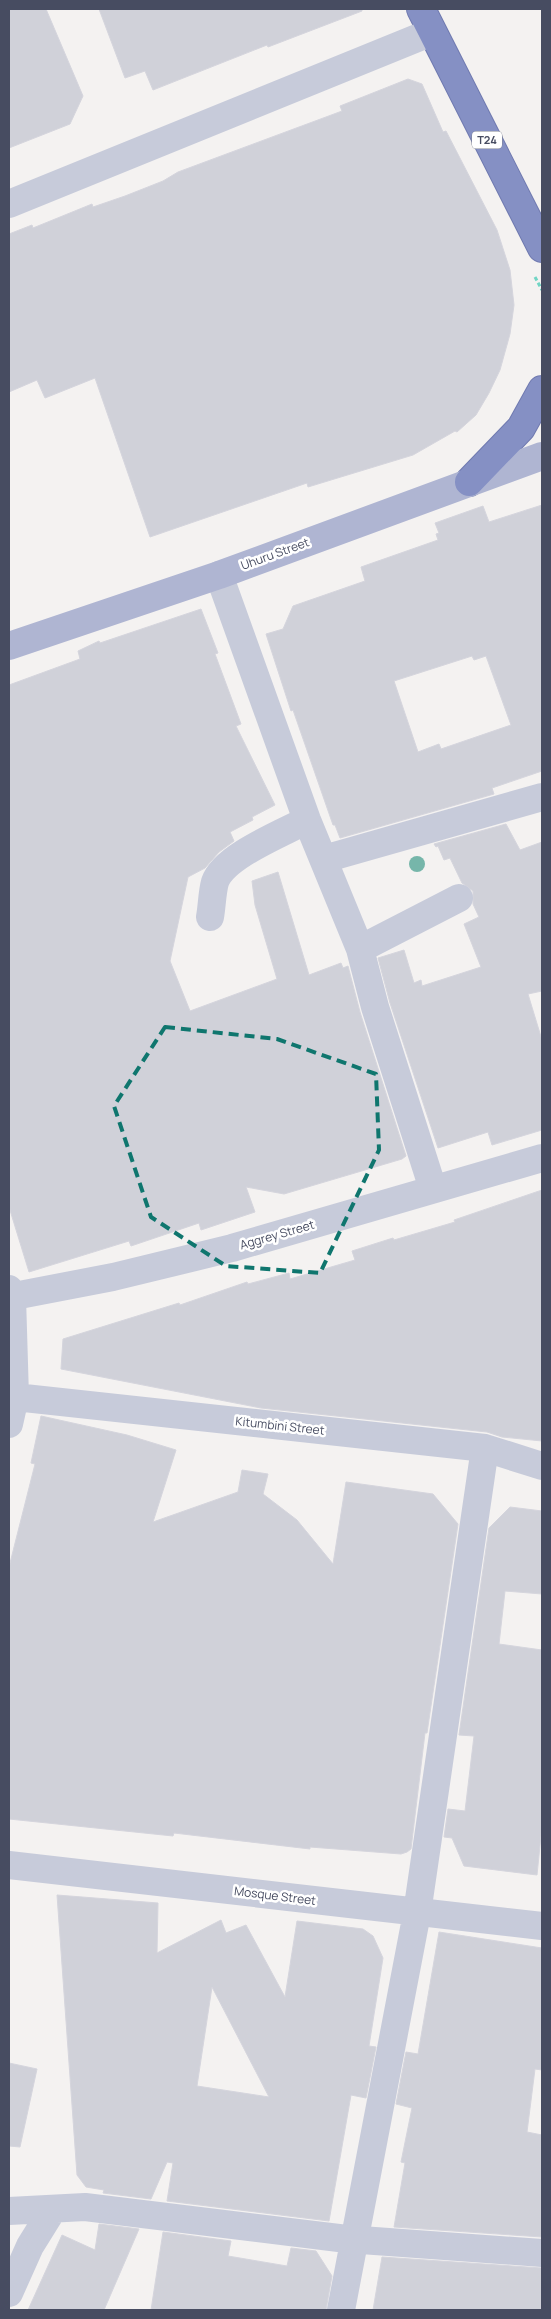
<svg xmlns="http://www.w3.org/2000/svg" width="551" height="2319" font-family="Manrope,sans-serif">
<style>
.building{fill:#d0d1d9;stroke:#d5d5dd;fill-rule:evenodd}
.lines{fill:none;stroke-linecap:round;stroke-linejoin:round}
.highway-casing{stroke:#707ab0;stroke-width:30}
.path{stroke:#71d5c4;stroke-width:3;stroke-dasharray:4 2.5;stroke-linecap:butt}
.minor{stroke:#c7cbda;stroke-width:28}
.major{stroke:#afb5d2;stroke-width:28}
.highway{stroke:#8590c4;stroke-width:28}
.tree{fill:#76b6aa}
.marked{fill:none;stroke:#0f766e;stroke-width:4;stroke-dasharray:10 6;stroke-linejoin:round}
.labels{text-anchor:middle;stroke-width:5;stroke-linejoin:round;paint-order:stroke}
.shield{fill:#fff;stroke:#7e8290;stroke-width:1}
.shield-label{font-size:11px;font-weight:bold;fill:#474c61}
.street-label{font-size:12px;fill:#474c61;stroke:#fff}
</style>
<rect width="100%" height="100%" fill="#f4f2f1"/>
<!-- building -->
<path class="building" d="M9,9H46L83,96L70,124L9,148Z
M99,9H362V11L268,47L267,45L153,90L145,71L125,78Z
M408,79L422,84L443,132L446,131L497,230L510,270L514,305L510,334L500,370L489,393L476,415L457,432L455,431L413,455L308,487L307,483L150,537L95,378L45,398L37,380L9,392V234L32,225L33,228L92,204L93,207L125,196L163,181L178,172L342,111L340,106Z
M542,505V771L492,788L494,794L340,838L335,825H333L293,710L291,711L266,634L283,629L293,606L365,581L361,567L438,540L436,534L439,533L435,523L483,506L489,522ZM472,656L474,660L486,656L511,725L441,749L439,744L418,752L394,681Z
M201,609L218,653L215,654L241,724L236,726L275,805L252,817L253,820L230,832L234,841L219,852L205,868L188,877L170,961L190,1011L277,979L255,905L252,881L278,872L309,975L341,963L343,968L348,966L360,1012L406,1156L402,1159L284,1194L246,1187L255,1212L201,1230L199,1223L131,1246L129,1241L29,1272L9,1207V685L80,659L78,651L99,641L100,643Z
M506,824L520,850L542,842V991L528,994L542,1040V1130L492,1145L488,1132L438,1148L390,1003L378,958L404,950L414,983L421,980L422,986L481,967L464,924L479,917L473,904V891L462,883L450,858L444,860L438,846L436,847L434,844Z
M542,1190V1441L502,1437L487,1432L261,1408L61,1369L63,1339L179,1303L180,1305L247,1282L248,1284L289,1273L290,1279L355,1260L352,1251L393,1238L394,1240L455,1222L454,1220Z
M41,1416L127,1435L176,1450L153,1522L238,1492L242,1470L268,1474L263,1494L297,1520L333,1564L346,1482L433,1494L458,1524L427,1733H425L411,1849L407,1852L401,1854L310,1847V1849L174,1833L173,1836L9,1819V1567L35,1464L31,1463Z
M510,1507L542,1511V1594L505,1591L499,1644L542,1650V1826L537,1875L464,1866L452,1838L444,1837L448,1809L465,1811L474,1736L459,1735L489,1528Z
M57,1895L158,1903L157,1953L221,1920L226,1933L246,1925L285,1997L297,1921L363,1929L373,1936L383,1958L369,2046L376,2047L366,2098L351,2095L329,2221L167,2201L173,2163L167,2162L151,2199L103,2193L104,2190L86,2187L77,2175ZM212,1987L269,2097L197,2086Z
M439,1932L542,1948V2070L535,2069L527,2132L542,2135V2237L394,2227L405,2163L401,2162L412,2108L396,2104L406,2052L418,2054Z
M9,2063L37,2069L20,2147L9,2146Z
M99,2224L139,2229L104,2310H28L62,2235L95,2250Z
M163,2232L231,2241L228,2256L287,2266L291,2248L316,2251L332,2276L326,2310H151Z
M382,2257L542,2268V2310H373Z"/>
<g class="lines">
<defs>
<path id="highway" d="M421,9L542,248
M469,482L521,428L542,390"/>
</defs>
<!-- highway casing -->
<use href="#highway" class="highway-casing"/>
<!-- path -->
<path class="path" d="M535,277L542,290"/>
<!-- minor -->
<path class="minor" d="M9,204L432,32
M219,575L307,820L360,949L375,1007L433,1189
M324,859L542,797
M210,917C212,906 212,893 215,882C224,856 283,833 307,820
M360,949L459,898
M9,1289L12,1297L15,1397L9,1424
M9,1297L113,1277L232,1248L542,1158
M15,1397L485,1448L542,1466
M9,1865L542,1926
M9,2211L85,2207L347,2239L542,2253
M9,2293L30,2246L53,2209
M341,2310L417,1913L485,1448"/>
<!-- major -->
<path class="major" d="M9,646L219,575L542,456"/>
<!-- highway -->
<use href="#highway" class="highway"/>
</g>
<!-- trees -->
<circle class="tree" cx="417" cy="864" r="8"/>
<!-- marked area -->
<path class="marked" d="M165,1027L277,1039L376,1074L379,1150L320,1273L226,1266L151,1217L114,1106Z"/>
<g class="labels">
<!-- shield labels -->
<rect class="shield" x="472" y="131.5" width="30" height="17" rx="4"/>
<g class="shield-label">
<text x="487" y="144">T24</text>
</g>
<!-- street labels -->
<g class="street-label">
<text transform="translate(275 554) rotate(-20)" y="4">Uhuru Street</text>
<text transform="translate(277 1235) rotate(-16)" y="4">Aggrey Street</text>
<text transform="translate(280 1426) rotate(6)" y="4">Kitumbini Street</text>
<text transform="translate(275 1896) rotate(7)" y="4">Mosque Street</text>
</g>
</g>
<!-- border -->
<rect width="551" height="2319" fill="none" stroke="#474c61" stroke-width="20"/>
</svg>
